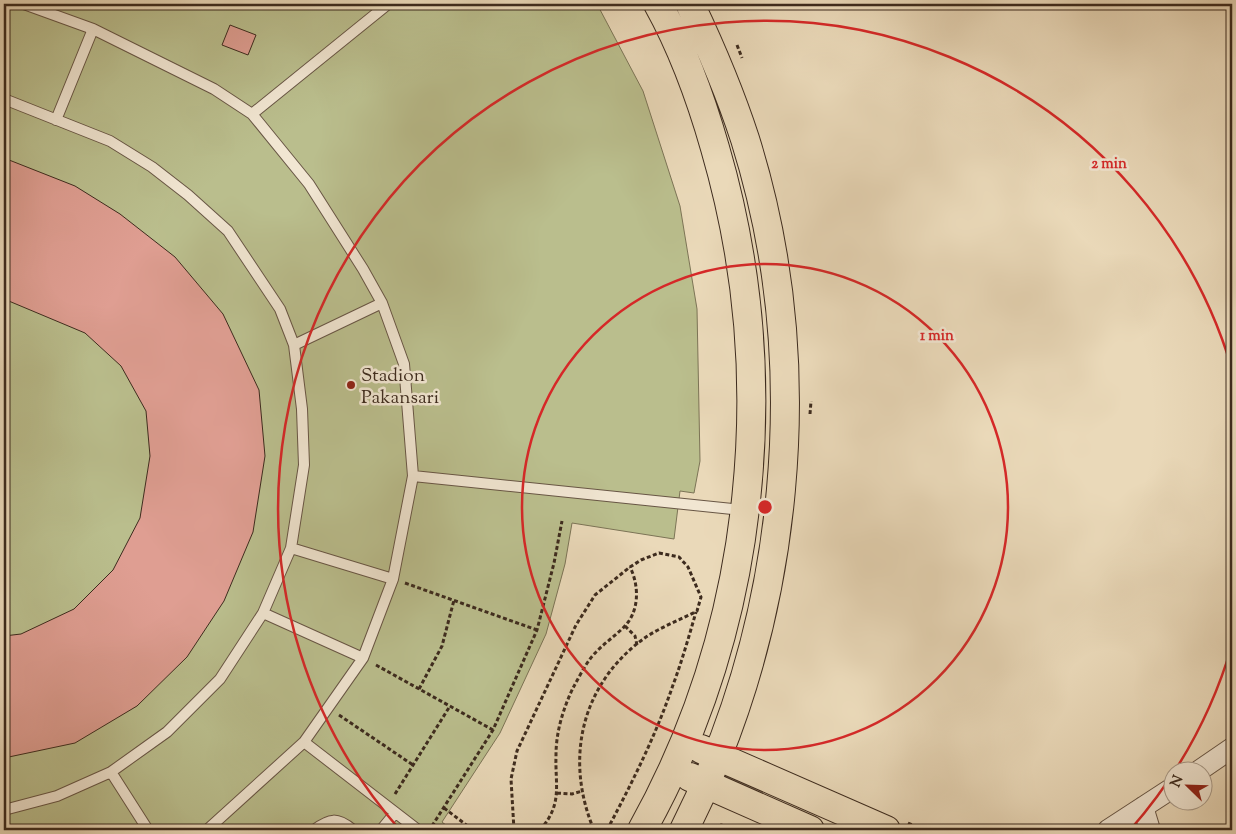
<svg xmlns="http://www.w3.org/2000/svg" width="1236" height="834" font-family="'Sorts Mill Goudy',serif">
<style>
.green{fill:#babe8d;stroke:#7c7456}
.building{fill:#df9e92;stroke:#3d2b1e}
.lines{fill:none;stroke-linecap:round;stroke-linejoin:round}
.service-casing{stroke:#685645;stroke-width:12}
.minor-casing{stroke:#685645;stroke-width:22}
.primary-casing{stroke:#3d2b1e;stroke-width:30}
.path{stroke:#3d2b1e;stroke-width:3;stroke-dasharray:4 2.5;stroke-linecap:butt}
.service{stroke:#f1e6d2;stroke-width:10}
.minor{stroke:#f1e6d2;stroke-width:20}
.primary{stroke:#ead9b9;stroke-width:28}
.ring{fill:none;stroke:#d62828;stroke-width:2.5}
.poi-dot{fill:#8f2418;stroke:#f1e6d2;stroke-width:2}
.labels{text-anchor:middle;stroke-width:5;stroke-linejoin:round;paint-order:stroke}
.poi-label{font-size:19px;fill:#3d2b1e;stroke:#f1e6d2;text-anchor:start}
.centre{fill:#d62828;stroke:#f1e6d2;stroke-width:2.5}
.ring-label{font-size:15px;text-anchor:middle;font-weight:bold;fill:#d62828;stroke:#f1e6d2;stroke-width:5;stroke-linejoin:round;paint-order:stroke}
</style>
<rect width="100%" height="100%" fill="#ead9b9"/>
<filter id="stains"><feTurbulence type="fractalNoise" baseFrequency=".004" numOctaves="4"/><feColorMatrix values="0 0 0 0 .2 0 0 0 0 .09 0 0 0 0 .02 0 0 0 .5 -.17"/></filter>
<radialGradient id="worn" r=".72"><stop offset=".6" stop-color="#630" stop-opacity="0"/><stop offset="1" stop-color="#630" stop-opacity=".3"/></radialGradient>
<!-- green -->
<path class="green" d="M4,4H597L643,91L680,206L697,309L700,461L694,493L680,491L674,539L572,523L565,564L546,634L500,733L442,822L452,830H4Z"/>
<!-- building -->
<path class="building" d="M230,25L256,35L248,55L222,45Z
M4,158L75,186L120,214L175,257L223,314L259,390L265,456L253,532L224,601L187,657L137,706L75,743L4,758V636L21,634L74,609L113,570L140,518L150,456L146,411L121,366L85,333L4,299Z"/>
<g class="lines">
<defs>
<path id="service" d="M24,4L93,29L214,89L252,114L309,184L363,269L382,303L404,364L413,476L393,579L363,658L304,742L207,830
M4,99L110,141L152,167L188,195L228,231L280,309L294,345L302,409L304,465L291,548L263,613L220,679L167,732L111,772L57,796L4,810
M252,114L388,4
M56,120L93,29
M294,345L382,303
M413,476L742,510
M291,548L393,579
M263,613L363,658
M304,742L418,830
M111,772L148,830
M314,830C330,818 337,817 353,830
M381,830L395,813"/>
<path id="minor" d="M1197,772L1232,748
M1143,807L1150,830
M1108,830L1174,787"/>
<path id="primary" d="M701,749L886,830
M690,777L810,830
M642,830C757,624 781,374 715,148C701,99 683,49 658,4
M684,830C790,620 816,365 745,139C730,93 711,48 690,4"/>
</defs>
<!-- service casing -->
<use href="#service" class="service-casing"/>
<!-- minor casing -->
<use href="#minor" class="minor-casing"/>
<!-- primary casing -->
<use href="#primary" class="primary-casing"/>
<!-- path -->
<path class="path" d="M737,45L742,58
M810,414L811,401
M405,583L537,630
M625,626L635,636L637,645
M376,665L493,730
M419,689L442,646L454,600
M339,715L413,765
M557,793L572,794L582,791
M395,794L450,706
M444,808L473,830
M908,823L924,830
M432,826L493,730L537,630L554,563L562,521
M514,830L511,779L517,751L576,625L595,595L630,567L641,560L659,553L679,557L688,567L701,597L697,611C680,620 661,627 646,637C581,683 564,759 594,830
M540,830C563,804 555,786 556,755C556,732 563,709 573,688C578,679 584,667 590,659C600,646 613,638 624,627C640,611 639,585 630,567
M607,830C632,783 656,735 673,685C682,661 689,636 696,612
M714,830L721,825L742,830"/>
<!-- service -->
<use href="#service" class="service"/>
<!-- minor -->
<use href="#minor" class="minor"/>
<!-- primary -->
<use href="#primary" class="primary"/>
</g>
<!-- distance rings -->
<g class="ring">
<circle cx="765" cy="507" r="243"/>
<path d="M1232 645A487 487 0 0 1 1130 830M400 830A487 487 0 1 1 1232 369"/>
</g>
<!-- markers -->
<circle class="poi-dot" cx="351" cy="385" r="5"/>
<g class="labels">
<!-- poi labels -->
<g class="poi-label">
<text x="361" y="381">Stadion<tspan x="361" dy="22">Pakansari</tspan></text>
</g>
</g>
<circle cx="765" cy="507" r="8" class="centre"/>
<g class="ring-label">
<text x="1109" y="168">2 min</text>
<text x="937" y="340">1 min</text>
</g>
<!-- margin -->
<rect width="1236" height="834" fill="none" stroke="#ead9b9" stroke-width="20"/>
<rect x="5" y="5" width="1226" height="824" fill="none" stroke="#3d2b1e" stroke-width="2.5"/>
<rect x="10" y="10" width="1216" height="814" fill="none" stroke="#3d2b1e"/>
<!-- north arrow -->
<g transform="translate(1188 786) rotate(293)"><circle r="24" fill="#f1e6d2" stroke="#a99b8a"/>
<path d="M0-4L9 19L0 12L-9 19Z" fill="#8f2418"/>
<text y="-8" font-size="14" font-weight="bold" text-anchor="middle" fill="#3d2b1e">N</text>
</g>
<rect width="100%" height="100%" filter="url(#stains)"/>
<rect width="100%" height="100%" fill="url(#worn)"/>
</svg>
